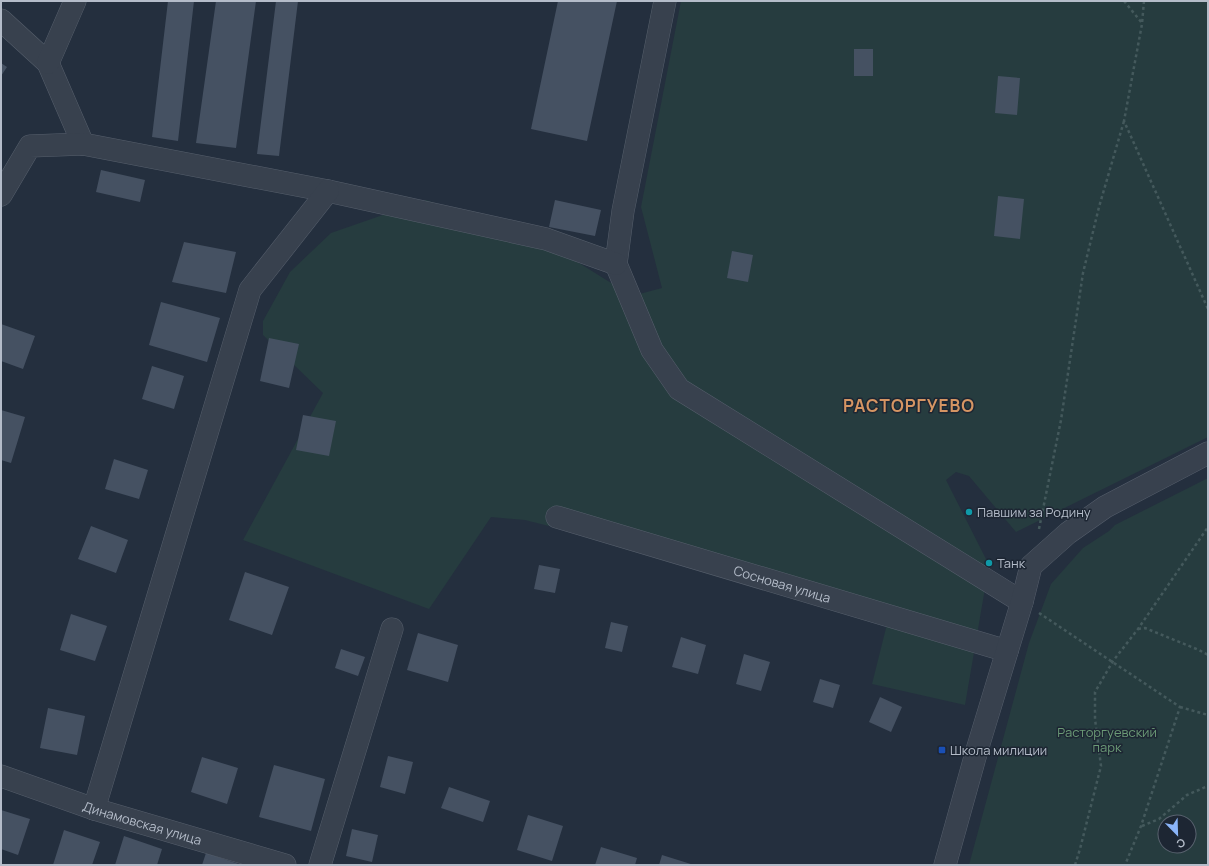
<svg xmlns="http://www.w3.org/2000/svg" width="1209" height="866" font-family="Manrope,sans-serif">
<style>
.green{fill:#263c3f;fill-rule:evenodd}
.building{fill:#455162}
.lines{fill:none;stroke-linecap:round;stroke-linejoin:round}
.minor-casing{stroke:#565f6c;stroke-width:23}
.path{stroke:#44595c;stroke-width:2.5;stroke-dasharray:3 3;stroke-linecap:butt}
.minor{stroke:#38414e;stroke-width:22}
.culture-dot{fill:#0f9aa8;stroke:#1d2633;stroke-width:1.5}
.transit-dot{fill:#1a4fb4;stroke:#1d2633;stroke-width:1.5}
.labels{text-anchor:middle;stroke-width:3;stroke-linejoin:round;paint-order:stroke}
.poi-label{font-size:13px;fill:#b4bcc9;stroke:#1d2633;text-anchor:start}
.street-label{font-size:13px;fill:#b4bcc9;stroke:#1d2633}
.park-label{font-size:13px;fill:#6b9a76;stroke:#1d2633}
.district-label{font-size:17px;font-weight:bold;letter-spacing:1px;fill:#d59563;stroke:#1d2633}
</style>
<rect width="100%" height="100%" fill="#242f3e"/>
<!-- green -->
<path class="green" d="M681,1H1208V437L1016,532L969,476L956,472L946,480L989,565L965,705L872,684L890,612L525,520L491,517L429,609L243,540L323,393L263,335V321L290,272L331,233L426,200L547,243L632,296L662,288L641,207Z
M1208,478V865H969L1029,643L1051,584L1083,548L1109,531L1115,525ZM1165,822H1189V846H1165Z"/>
<!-- building -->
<path class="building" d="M168,1H194L178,141L152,137Z
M216,1H256L236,148L196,143Z
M276,1H298L279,156L257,154Z
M558,1H617L587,141L531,129Z
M854,49H873V76H854Z
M1,63L7,67L1,76Z
M998,76L1020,78L1017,115L995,113Z
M101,170L145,180L140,202L96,192Z
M998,196L1024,199L1020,239L994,236Z
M555,200L601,210L595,236L549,227Z
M184,242L236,252L226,293L172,282Z
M732,251L753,255L748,282L727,278Z
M161,302L220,318L207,362L149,345Z
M1,324L35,336L23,369L1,361Z
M269,338L299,344L289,388L260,381Z
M152,366L184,376L174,409L142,399Z
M1,410L25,417L11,463L1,460Z
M303,415L336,421L329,456L296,450Z
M114,459L148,470L139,499L105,489Z
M91,526L128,540L116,573L78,559Z
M539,565L560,569L555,593L534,589Z
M245,572L289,587L272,635L229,620Z
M71,614L107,626L95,661L60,650Z
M611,622L628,626L622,652L605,648Z
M418,633L458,645L448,682L407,670Z
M681,637L706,645L698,674L672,667Z
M341,649L365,657L358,676L335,668Z
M744,654L770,662L761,691L736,684Z
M820,679L840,685L833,708L813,702Z
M880,697L902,707L891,732L869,722Z
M48,708L85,716L77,755L40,748Z
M388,756L413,762L405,794L380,787Z
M202,757L238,768L227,804L191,792Z
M274,765L325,779L311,831L259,817Z
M449,787L490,801L483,822L441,808Z
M1,810L30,819L18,855L1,849Z
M528,815L563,826L552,861L517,850Z
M352,829L378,835L372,862L346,856Z
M64,830L100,842L92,865H53Z
M124,836L162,849L157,865H115Z
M601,847L637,858L635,865H595Z
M206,853L242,865H202Z
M662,855L694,865H659Z"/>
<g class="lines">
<defs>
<g id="minor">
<path d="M665,1L623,211L616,264L652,350L679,389L1022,602"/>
<path d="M1,20L48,63L83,144"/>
<path d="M48,63L75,1"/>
<path d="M1,195L30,146L83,144L328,191L546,239L616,264"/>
<path id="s1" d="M557,517L1007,651"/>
<path id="s2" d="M1,776L94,809L285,865"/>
<path d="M94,809L250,290L328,191"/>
<path d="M320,865L392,629"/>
<path d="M945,865L977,750L1022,602L1031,566L1068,533L1105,507L1208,453"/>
</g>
</defs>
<!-- minor casing -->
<use href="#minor" class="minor-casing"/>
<!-- path -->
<path class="path" d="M1124,1L1142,23
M1144,1L1142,24L1124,121L1208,309
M1039,529L1061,420L1083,273L1099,207L1124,121
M1039,613L1180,707L1141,826L1125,865
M1138,629L1145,628L1199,650L1208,655
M1180,707L1208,715
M1142,826L1159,819L1187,795L1208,786
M1075,865L1080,849L1101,766L1095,719V692L1113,661L1138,629L1208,527"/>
<!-- minor -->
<use href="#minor" class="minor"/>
</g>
<!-- markers -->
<g class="culture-dot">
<circle cx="969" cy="512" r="4"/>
<circle cx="989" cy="563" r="4"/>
</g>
<rect class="transit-dot" x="938" y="746" width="8" height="8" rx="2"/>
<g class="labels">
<!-- poi labels -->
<g class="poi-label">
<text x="977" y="517">Павшим за Родину</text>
<text x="997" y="568">Танк</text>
<text x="950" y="755">Школа милиции</text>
</g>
<!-- street labels -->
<g class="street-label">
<text dy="5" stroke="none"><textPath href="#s1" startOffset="235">Сосновая улица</textPath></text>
<text dy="5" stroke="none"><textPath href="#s2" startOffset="149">Динамовская улица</textPath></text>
</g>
<!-- park labels -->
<g class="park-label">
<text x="1107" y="737">Расторгуевский<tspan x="1107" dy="15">парк</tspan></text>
</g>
<!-- district labels -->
<g class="district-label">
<text x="909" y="412">РАСТОРГУЕВО</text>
</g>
</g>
<!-- border -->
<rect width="1209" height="866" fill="none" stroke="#b4bcc9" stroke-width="4"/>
<!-- north arrow -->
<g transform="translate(1177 834) rotate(157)"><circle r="19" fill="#1d2633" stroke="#59626f"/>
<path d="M0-3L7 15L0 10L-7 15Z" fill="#8ab4f8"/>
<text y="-6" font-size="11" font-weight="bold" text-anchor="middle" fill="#b4bcc9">С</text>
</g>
</svg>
